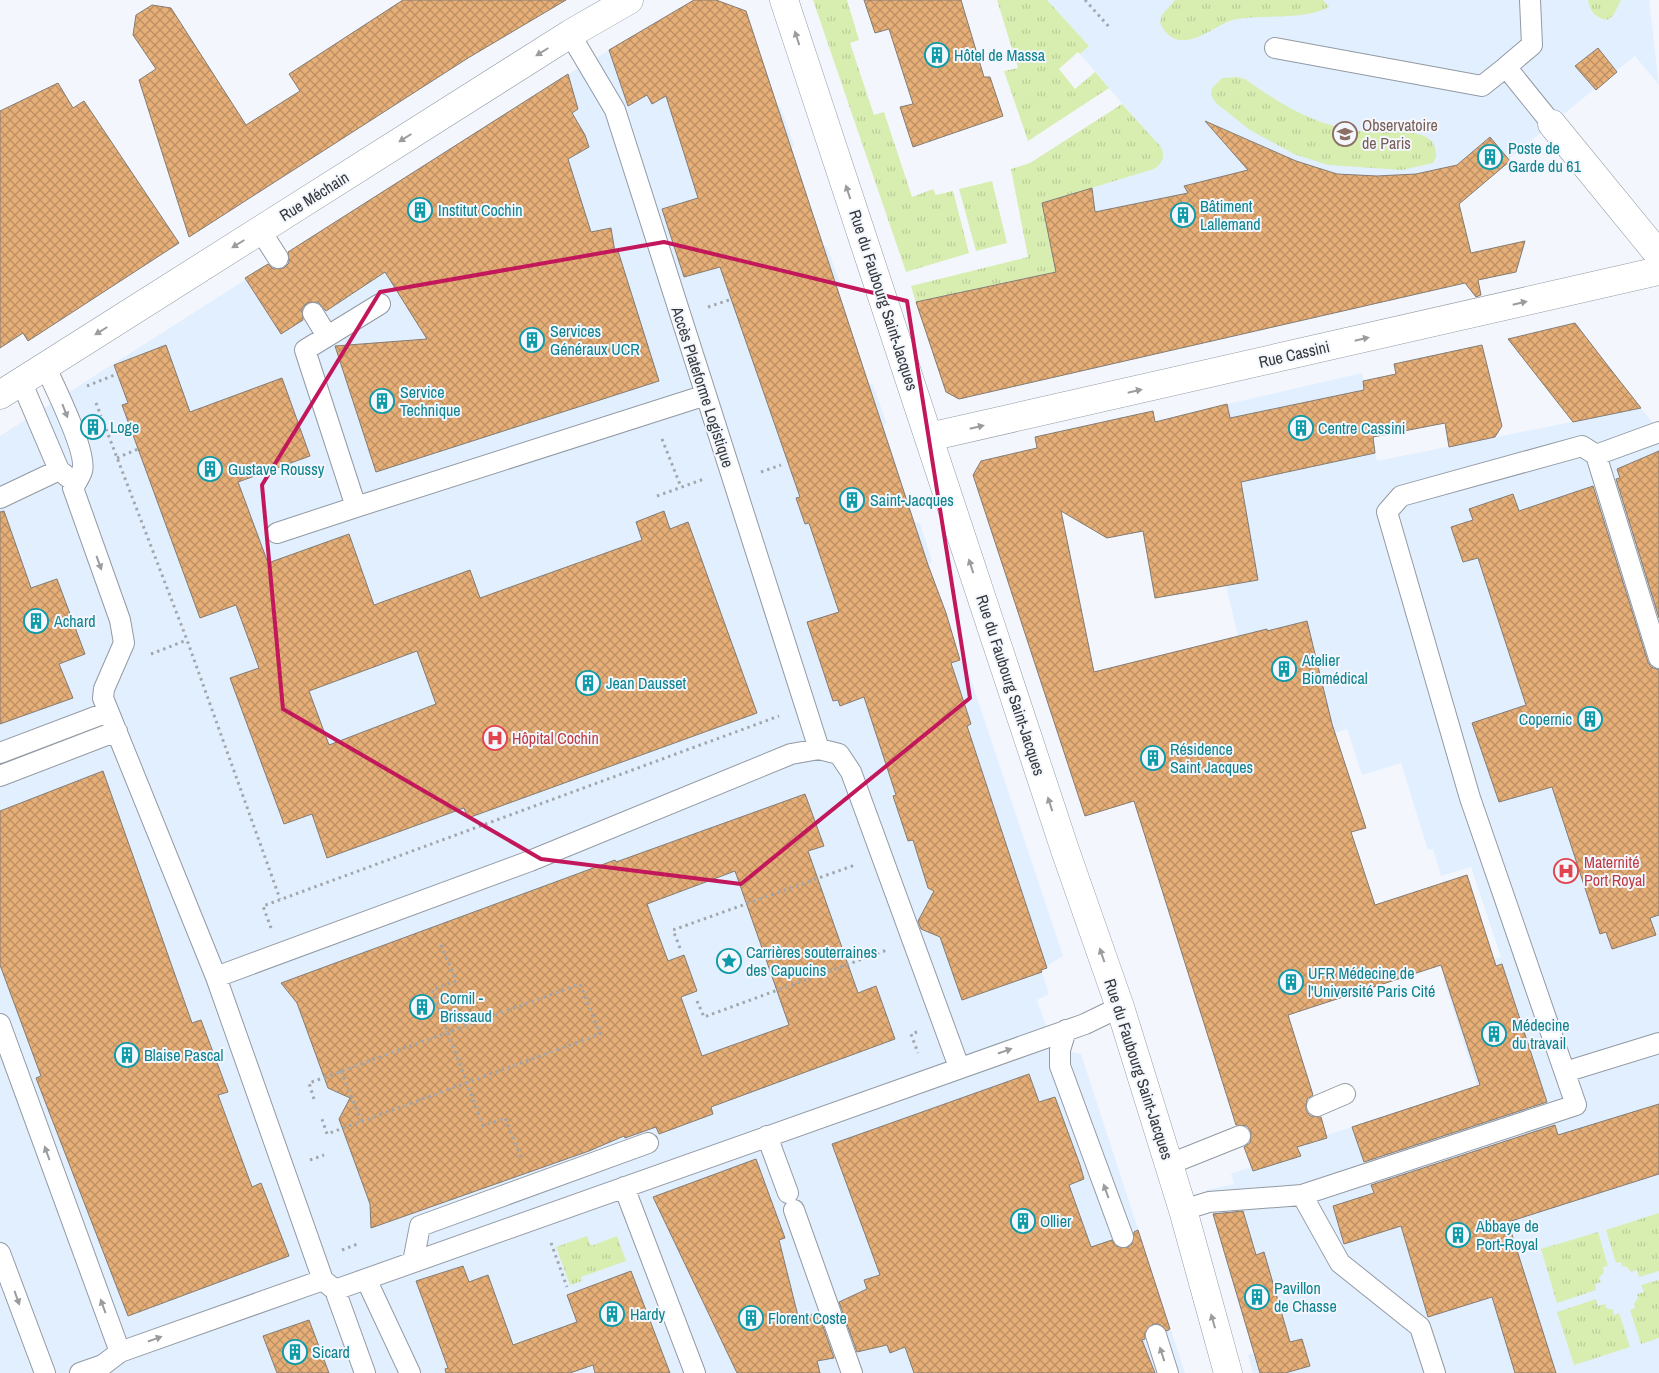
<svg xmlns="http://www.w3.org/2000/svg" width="1659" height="1373" font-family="'Archivo Narrow',sans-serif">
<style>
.built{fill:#e2efff}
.grass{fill:url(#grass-tufts)}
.building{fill:url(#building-cross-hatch);stroke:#847c74;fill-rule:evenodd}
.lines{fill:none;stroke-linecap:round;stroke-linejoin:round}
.service-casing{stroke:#929aa3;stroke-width:22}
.minor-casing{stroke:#929aa3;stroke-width:29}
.path{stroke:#a3a7ac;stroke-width:3;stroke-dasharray:2.5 4;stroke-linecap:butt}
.service{stroke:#fff;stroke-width:20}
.minor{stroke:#fff;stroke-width:28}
.oneway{fill:#9a9c9e}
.marked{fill:none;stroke:#c2185b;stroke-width:4;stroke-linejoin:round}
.labels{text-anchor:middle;stroke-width:4;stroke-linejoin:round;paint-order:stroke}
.culture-label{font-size:16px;fill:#0d838f;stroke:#f3f7fd;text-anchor:start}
.education-label{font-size:16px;fill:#785e54;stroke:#f3f7fd;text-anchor:start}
.street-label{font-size:16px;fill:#36393c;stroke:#f3f7fd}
.health-label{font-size:16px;fill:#be3a42;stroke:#f3f7fd;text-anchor:start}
</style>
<defs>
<pattern id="grass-tufts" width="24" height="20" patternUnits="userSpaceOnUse" patternTransform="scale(1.25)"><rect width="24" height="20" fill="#d8edb0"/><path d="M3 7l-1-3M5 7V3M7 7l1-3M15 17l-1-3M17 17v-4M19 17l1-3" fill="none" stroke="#bacc98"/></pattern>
<pattern id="building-cross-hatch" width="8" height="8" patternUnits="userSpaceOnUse" patternTransform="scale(1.25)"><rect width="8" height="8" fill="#e6af77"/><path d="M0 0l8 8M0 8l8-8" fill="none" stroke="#bb8f63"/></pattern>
</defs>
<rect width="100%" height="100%" fill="#f3f7fd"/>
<!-- built -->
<path class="built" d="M694,0H716L746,11L777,106L781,108L794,145L792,150L822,244L827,247L840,283L837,285L838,288L868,383L873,385L886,422L884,427L914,521L920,524L932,561L929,565L960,660L965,662L1063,956L1041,970L1049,994L1037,1000L1054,1048L1081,1054L1185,1373H0V436L575,70Z
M1047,0H1649L1659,85L1635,56L1510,158L1511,161L1489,179L1473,159L1140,254L1056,272L1042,203L1154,169L1162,161V150L1080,54L1089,46Z
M1362,373L1377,461L1641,408L1659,431V1373H1253L1248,1355L1254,1353L1206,1190L1234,1184L1231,1174L1251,1167L1253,1171L1300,1156L1297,1147L1327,1138V1135L1477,1086L1443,977L1501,957L1471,867L1441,876L1433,849L1428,850L1401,763L1362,775L1347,729L1267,755L1226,586L1155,598L1143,532L1121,535L1117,512L1242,487L1227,404Z"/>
<!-- grass -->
<path class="grass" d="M813,0H847L859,40L850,43L874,115L884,112L912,197L933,189L936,195L953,191L969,253L906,272Z
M997,0H1047L1089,46L1080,54L1078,52L1059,69L1075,89L1095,72L1109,88L1028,141L1004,71L1018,68Z
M1175,0H1323L1329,7C1302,21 1267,14 1237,19C1219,22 1199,43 1179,40C1169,38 1164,31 1160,23L1162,15Z
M1588,0H1621L1613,16L1607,20C1595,18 1590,11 1588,0Z
M1237,77L1245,79C1282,105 1313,125 1359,131C1380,134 1403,128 1424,136C1434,140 1436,148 1436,157L1433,163L1402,170L1328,165L1294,154L1250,130L1216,103L1211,95L1212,88L1222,78Z
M1122,104L1160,146C1166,155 1163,163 1154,169L1042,203L1056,272L916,302L911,286L1028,257L1011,169L1030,163Z
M992,181L1007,243L976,251L959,189Z
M1659,1213V1271L1639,1277L1637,1270L1631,1272L1627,1267L1622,1266L1621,1262L1616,1263L1606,1230Z
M1598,1232L1608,1266L1603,1267L1604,1272L1599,1278L1601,1282L1595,1284L1596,1290L1557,1303L1541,1249Z
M587,1236L591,1246L617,1236L626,1261L581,1277L582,1281L570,1285L556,1247Z
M1659,1280V1338L1641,1344L1630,1310L1635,1308L1634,1304L1638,1298L1637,1294L1644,1292L1641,1285Z
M1596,1299L1598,1306L1605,1304L1606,1308L1613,1310L1614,1315L1619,1313L1630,1347L1574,1365L1557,1312Z"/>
<!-- building -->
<path class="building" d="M403,0H566L468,58L189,237L139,80L156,69L133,35L136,15L152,5L171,8L246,125L300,91L289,74Z
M694,0H716L746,11L928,565L946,613L960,660L951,663L971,724L967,726L1047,968L1041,970L1042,972L962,1000L940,937L921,929L918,921L934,891L928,888L913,840L908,841L893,796L896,795L864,697L840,706L838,700L833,701L807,622L839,612L809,523L805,524L796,498L800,497L720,267L684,277L662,209L698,198L666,96L652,104L647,95L628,106L609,50Z
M864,0H961L984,77H990L1003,116L913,147L900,107L913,104L889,29L875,33Z
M1598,48L1617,72L1596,90L1575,66Z
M568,74L578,109L572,113L585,135L589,147L568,159L591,232L611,228L615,252L618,251L659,381L376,472L335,346L427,339L385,272L326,311L318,302L307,303L302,308L303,320L281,334L245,278L268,264L273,269L284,268L289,263L288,252Z
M58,83L73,108L84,101L179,243L28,341L23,333L0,348V111Z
M1205,121L1296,161L1337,174L1377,176L1416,174L1457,165L1490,137L1510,161L1459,204L1471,253L1525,241L1516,272L1478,280L1481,295L1476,297L1465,283L959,399L946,392L916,302L1056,272L1042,203L1092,188L1095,212L1188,193L1184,186L1248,170Z
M1575,323L1608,366L1641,408L1573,422L1508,339Z
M166,345L190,412L282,378L310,456L238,482L268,563L349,534L374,605L470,570L480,598L642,540L636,522L664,511L670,529L688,522L757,713L468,818L464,808L327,858L312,814L284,824L230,678L259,668L236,605L200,618L122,405L128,403L114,365ZM417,651L436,704L329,745L309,691Z
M1482,345L1502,426L1495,437L1449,447L1445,423L1373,437L1375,453L1241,482L1258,580L1155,598L1143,531L1107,538L1061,511L1094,672L1267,629V631L1307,621L1332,724L1366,828L1351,832L1375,905L1467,875L1496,966L1502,964L1547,1102L1364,1162L1352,1127L1480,1085L1441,965L1288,1015L1313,1095L1307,1099L1306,1110L1310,1116L1321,1117L1327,1138L1297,1147L1301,1156L1253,1171L1244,1147L1250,1143L1251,1132L1247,1126L1236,1125L1134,801L1085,816L973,475L981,461L1037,448L1035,437L1153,411L1155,422L1227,404L1230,418L1364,390L1363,381L1396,374L1394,364Z
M1659,451V618L1616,479L1620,478L1617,469Z
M1593,486L1648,662L1651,667L1659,670V915L1650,918L1656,935L1612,949L1606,932L1600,934L1552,787L1499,802L1472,723L1526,705L1478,558L1463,562L1451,527L1473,520L1469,509L1513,494L1519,511Z
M4,511L31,588L57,579L85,654L59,664L73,698L0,724V512Z
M103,771L192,1023L201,1020L228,1092L218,1095L252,1187L261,1183L289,1256L128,1316L36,1078L41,1076L0,965V811Z
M805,794L824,846L808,851L858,993L876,986L895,1039L711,1107L713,1114L659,1134L656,1127L625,1138L624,1136L589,1151L371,1228L370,1204L339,1119L350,1098L328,1088L297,1003L281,983L615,860L616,862ZM735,871L789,1025L702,1056L681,997L697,991L684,955L668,961L647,904Z
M1029,1074L1039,1102L1055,1097L1080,1165L1084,1179L1069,1185L1091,1247L1112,1240L1116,1246L1127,1248L1132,1244L1134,1232L1138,1230L1170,1329L1167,1331L1159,1324H1153L1145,1332V1339L1142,1340L1155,1373H914L905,1347L890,1353L887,1345L857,1352L839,1302L867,1289L864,1280L880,1275L832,1144Z
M1659,1104V1174L1508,1222L1556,1373H1515L1492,1297L1428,1317L1401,1226L1344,1244L1333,1206L1374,1193L1371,1185L1555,1125L1558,1135Z
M756,1159L785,1238L779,1240L799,1320L818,1312L834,1358L817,1361L820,1373H737L653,1197Z
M1243,1211L1256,1255L1264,1252L1290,1342L1302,1339L1310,1366L1285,1373H1260L1213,1214Z
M463,1266L469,1282L488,1275L513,1345L577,1322L567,1295L631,1271L670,1373H595L593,1365L570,1373H446L445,1369L448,1368L416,1281Z
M309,1320L329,1373H277L263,1336Z"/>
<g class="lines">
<defs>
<path id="service" d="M1530,0L1532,45L1506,67L1552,124
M570,34L615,110L819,749
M1275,48L1482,86L1506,67
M260,230L278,258
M380,304L305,350L356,507L706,395
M313,313L327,336
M45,366C54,385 88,454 82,471C80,477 76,483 73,488L120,620L124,643L104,689L103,698L216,977L323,1280L335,1290L365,1373
M21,381L59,470
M1596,455L1659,432
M0,498L59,470L69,478
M277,533L356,507
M0,753L108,712
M0,776L117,731
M216,977L530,861L791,754L819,749L839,754L851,772L959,1067
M0,1024L120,1352
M1066,1030L1060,1050V1066L1123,1237
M1565,1072L1659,1043
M1317,1106L1345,1094
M767,1136L788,1193
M1170,1164L1240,1136
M624,1187L695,1373
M1302,1195L1576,1105L1470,798L1387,512L1401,496L1582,446L1596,455L1659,658
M794,1210L852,1373
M1183,1210L1209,1202L1302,1195L1340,1263L1420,1327L1435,1373
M0,1253L45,1373
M413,1262L420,1226L648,1143
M366,1279L410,1373
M335,1290L1085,1024L1120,1007
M1156,1335L1168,1373
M80,1373L103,1365L120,1352L323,1280"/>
<path id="minor" d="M784,0L1065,850L1120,1007L1183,1210L1228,1373
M1552,124L1659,255
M0,395L570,34L629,0
M929,437L1659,271"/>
</defs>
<!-- service casing -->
<use href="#service" class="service-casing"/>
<!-- minor casing -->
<use href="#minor" class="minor-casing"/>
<!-- path -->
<path class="path" d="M1085,0L1111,29
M708,307L732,299
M87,386L117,374
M96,403L101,416
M106,429L187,640L280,899
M662,439L681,487
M117,458L138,449
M761,472L781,465
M657,496L704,479
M151,654L187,640
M271,928L263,906L779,716
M441,945L456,981L432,990L483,1126L505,1118L521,1157
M680,948L673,930L855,865
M697,1001L704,1017L887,950
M917,1032L911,1034L918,1053
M341,1071L361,1121
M314,1099L309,1083L580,984L600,1034L327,1134L322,1119
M310,1160L324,1155
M551,1243L567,1287
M342,1250L360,1243"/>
<!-- service -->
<use href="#service" class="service"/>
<!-- minor -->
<use href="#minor" class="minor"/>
</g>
<!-- one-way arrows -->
<defs><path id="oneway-solid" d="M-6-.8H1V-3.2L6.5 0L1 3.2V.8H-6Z" transform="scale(1.25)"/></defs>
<g class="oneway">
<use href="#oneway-solid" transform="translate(797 38) rotate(-108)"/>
<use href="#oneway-solid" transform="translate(542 52) rotate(148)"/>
<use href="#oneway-solid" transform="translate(405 138) rotate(148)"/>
<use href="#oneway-solid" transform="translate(848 192) rotate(-108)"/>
<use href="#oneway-solid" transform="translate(238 244) rotate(148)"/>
<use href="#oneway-solid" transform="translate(1520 303) rotate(-13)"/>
<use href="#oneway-solid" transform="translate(101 331) rotate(148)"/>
<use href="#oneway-solid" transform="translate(1362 339) rotate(-13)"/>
<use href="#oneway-solid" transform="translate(1135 391) rotate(-13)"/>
<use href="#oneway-solid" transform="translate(65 411) rotate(69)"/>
<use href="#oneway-solid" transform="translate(977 427) rotate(-13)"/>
<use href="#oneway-solid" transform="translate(99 563) rotate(70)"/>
<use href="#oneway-solid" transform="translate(971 566) rotate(-108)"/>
<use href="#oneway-solid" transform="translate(1050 804) rotate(-108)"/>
<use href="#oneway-solid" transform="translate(1102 955) rotate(-109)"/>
<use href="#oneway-solid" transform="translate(1005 1051) rotate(-19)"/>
<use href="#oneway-solid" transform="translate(47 1153) rotate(-110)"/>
<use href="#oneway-solid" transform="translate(1106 1191) rotate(-110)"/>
<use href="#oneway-solid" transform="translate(17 1298) rotate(70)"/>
<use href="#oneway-solid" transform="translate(103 1306) rotate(-110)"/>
<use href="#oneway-solid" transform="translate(1213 1321) rotate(-106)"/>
<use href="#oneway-solid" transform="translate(155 1339) rotate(-19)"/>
<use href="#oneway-solid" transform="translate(1162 1354) rotate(-108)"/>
</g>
<!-- marked area -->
<path class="marked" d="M664,242L907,301L970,698L741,884L541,859L283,709L262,485L380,292Z"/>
<!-- icons -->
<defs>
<symbol id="building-ring" viewBox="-11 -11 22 22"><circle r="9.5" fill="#f3f7fd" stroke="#0f9aa8" stroke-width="1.5"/><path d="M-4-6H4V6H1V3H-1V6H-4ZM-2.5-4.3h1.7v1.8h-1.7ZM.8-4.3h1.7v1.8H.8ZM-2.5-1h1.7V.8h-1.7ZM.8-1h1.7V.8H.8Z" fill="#0f9aa8"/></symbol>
<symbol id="university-ring" viewBox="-11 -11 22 22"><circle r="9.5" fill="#f3f7fd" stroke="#8d6e63" stroke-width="1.5"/><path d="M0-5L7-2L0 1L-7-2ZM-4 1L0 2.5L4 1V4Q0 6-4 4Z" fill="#8d6e63"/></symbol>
<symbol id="hospital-ring" viewBox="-11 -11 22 22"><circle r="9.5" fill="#f3f7fd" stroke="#e0444e" stroke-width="1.5"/><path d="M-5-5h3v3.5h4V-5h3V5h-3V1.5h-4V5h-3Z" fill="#e0444e"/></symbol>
<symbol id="sight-ring" viewBox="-11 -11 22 22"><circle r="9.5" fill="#f3f7fd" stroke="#0f9aa8" stroke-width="1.5"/><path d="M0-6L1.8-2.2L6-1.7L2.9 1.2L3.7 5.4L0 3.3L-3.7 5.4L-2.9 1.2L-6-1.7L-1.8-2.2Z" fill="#0f9aa8"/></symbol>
</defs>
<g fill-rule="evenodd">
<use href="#building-ring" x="923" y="41" width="28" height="28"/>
<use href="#university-ring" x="1331" y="120" width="28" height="28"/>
<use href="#building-ring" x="1476" y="143" width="28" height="28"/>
<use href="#building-ring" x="406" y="196" width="28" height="28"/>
<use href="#building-ring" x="1169" y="201" width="28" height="28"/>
<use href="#building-ring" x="518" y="326" width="28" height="28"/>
<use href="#building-ring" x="368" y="387" width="28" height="28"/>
<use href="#building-ring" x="79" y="413" width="28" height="28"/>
<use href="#building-ring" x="1287" y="414" width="28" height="28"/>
<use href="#building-ring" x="196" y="455" width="28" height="28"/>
<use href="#building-ring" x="838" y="486" width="28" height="28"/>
<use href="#building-ring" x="22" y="607" width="28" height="28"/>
<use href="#building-ring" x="1270" y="655" width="28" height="28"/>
<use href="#building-ring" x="574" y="669" width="28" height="28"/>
<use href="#building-ring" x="1576" y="705" width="28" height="28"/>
<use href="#hospital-ring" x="481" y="724" width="28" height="28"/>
<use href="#building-ring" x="1139" y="744" width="28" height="28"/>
<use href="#hospital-ring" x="1552" y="857" width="28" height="28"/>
<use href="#sight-ring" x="715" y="947" width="28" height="28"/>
<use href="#building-ring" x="1277" y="968" width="28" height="28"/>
<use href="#building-ring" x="408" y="993" width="28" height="28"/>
<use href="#building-ring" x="1480" y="1020" width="28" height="28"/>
<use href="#building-ring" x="113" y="1041" width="28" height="28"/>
<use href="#building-ring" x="1009" y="1207" width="28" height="28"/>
<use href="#building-ring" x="1444" y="1221" width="28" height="28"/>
<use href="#building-ring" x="1243" y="1283" width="28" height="28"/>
<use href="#building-ring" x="598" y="1300" width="28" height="28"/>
<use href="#building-ring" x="737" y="1304" width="28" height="28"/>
<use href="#building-ring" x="281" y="1338" width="28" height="28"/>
</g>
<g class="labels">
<!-- culture labels -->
<g class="culture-label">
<text x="954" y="61">Hôtel de Massa</text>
<text x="1508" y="154">Poste de<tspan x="1508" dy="18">Garde du 61</tspan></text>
<text x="1200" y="212">Bâtiment<tspan x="1200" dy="18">Lallemand</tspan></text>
<text x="438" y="216">Institut Cochin</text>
<text x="550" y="337">Services<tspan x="550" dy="18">Généraux UCR</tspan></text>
<text x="400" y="398">Service<tspan x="400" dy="18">Technique</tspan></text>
<text x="110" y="433">Loge</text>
<text x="1318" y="434">Centre Cassini</text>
<text x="228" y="475">Gustave Roussy</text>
<text x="870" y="506">Saint-Jacques</text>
<text x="54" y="627">Achard</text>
<text x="1302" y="666">Atelier<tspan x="1302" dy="18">Biomédical</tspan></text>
<text x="606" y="689">Jean Dausset</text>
<text x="1572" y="725" text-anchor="end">Copernic</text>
<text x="1170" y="755">Résidence<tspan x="1170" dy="18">Saint Jacques</tspan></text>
<text x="746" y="958">Carrières souterraines<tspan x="746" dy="18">des Capucins</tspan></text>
<text x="1308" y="979">UFR Médecine de<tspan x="1308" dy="18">l'Université Paris Cité</tspan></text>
<text x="440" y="1004">Cornil -<tspan x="440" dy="18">Brissaud</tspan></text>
<text x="1512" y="1031">Médecine<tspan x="1512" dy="18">du travail</tspan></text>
<text x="144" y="1061">Blaise Pascal</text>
<text x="1040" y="1227">Ollier</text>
<text x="1476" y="1232">Abbaye de<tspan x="1476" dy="18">Port-Royal</tspan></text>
<text x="1274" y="1294">Pavillon<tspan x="1274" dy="18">de Chasse</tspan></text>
<text x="630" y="1320">Hardy</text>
<text x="768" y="1324">Florent Coste</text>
<text x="312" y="1358">Sicard</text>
</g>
<!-- education labels -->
<g class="education-label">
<text x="1362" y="131">Observatoire<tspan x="1362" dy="18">de Paris</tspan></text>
</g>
<!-- street labels -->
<g class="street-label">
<text transform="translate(314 196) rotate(-32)" y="6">Rue Méchain</text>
<text transform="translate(884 300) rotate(72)" y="6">Rue du Faubourg Saint-Jacques</text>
<text transform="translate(1294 354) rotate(-13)" y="6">Rue Cassini</text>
<text transform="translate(703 387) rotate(72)" y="6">Accès Plateforme Logistique</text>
<text transform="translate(1011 685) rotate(72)" y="6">Rue du Faubourg Saint-Jacques</text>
<text transform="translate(1139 1069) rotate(72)" y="6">Rue du Faubourg Saint-Jacques</text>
</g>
<!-- health labels -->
<g class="health-label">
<text x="512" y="744">Hôpital Cochin</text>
<text x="1584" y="868">Maternité<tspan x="1584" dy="18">Port Royal</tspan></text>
</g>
</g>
</svg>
